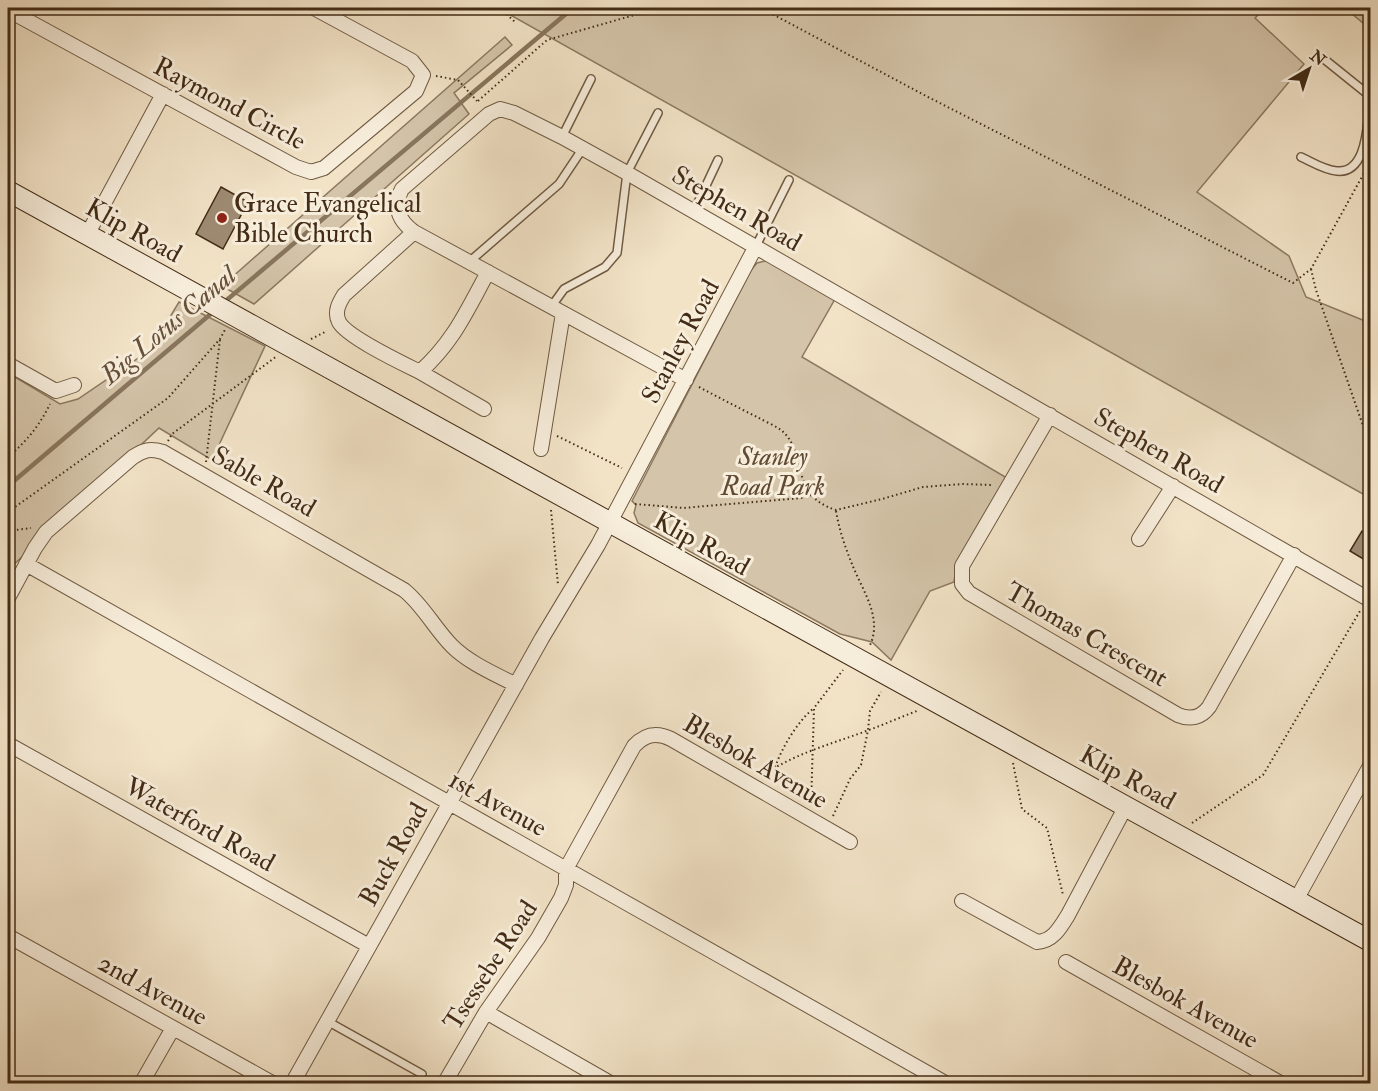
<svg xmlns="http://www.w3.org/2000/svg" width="1378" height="1091" font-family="'IM FELL Double Pica',serif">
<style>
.green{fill:#d4c4a9;stroke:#8c7860;stroke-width:1.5}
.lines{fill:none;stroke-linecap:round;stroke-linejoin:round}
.stream{stroke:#88755c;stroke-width:4.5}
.building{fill:#9e8b72;stroke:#432c16;stroke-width:1.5}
.lane-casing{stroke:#6f5a42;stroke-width:10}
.street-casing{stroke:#6f5a42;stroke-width:16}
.secondary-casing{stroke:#432c16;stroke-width:22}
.path{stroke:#432c16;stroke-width:2;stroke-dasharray:1.5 3;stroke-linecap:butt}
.lane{stroke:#f7eddb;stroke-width:7}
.street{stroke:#f7eddb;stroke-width:14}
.secondary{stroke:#f7eddb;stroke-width:20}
.poi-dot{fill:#8f2418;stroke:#f7eddb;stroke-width:2}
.labels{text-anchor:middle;stroke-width:6;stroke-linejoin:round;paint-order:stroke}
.street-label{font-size:26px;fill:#432c16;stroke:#f7eddb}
.poi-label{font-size:26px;fill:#432c16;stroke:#f7eddb;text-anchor:start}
.park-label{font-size:26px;font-style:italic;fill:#604a33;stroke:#f7eddb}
.water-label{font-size:27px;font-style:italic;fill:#665039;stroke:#f7eddb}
</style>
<rect width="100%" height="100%" fill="#f2e3c7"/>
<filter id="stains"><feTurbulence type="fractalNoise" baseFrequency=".00333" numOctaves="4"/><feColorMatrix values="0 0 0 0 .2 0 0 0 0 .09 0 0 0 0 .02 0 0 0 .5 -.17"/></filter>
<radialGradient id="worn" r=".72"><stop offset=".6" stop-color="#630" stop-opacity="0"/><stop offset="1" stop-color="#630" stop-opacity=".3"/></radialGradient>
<!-- green -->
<path class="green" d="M498,8H1265L1255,18L1304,64L1197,192L1289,256L1306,297L1370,323V498Z
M1345,8H1370V29Z
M505,37L512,45L454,93L469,114L254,304L222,286Z
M765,261H768L835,299L802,357L1007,478L956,567L954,582L930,591L891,660L872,642L840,634L638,523L634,513L636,505L632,501L751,270L757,263Z
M179,302L265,346L212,460L159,428L8,570V375L10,374L60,404L78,399L150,350Z"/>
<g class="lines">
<!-- stream -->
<path class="stream" d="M222,304L573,8
M8,486L213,312"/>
</g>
<!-- building -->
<path class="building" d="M221,187L248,202L223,249L196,234Z
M1362,531L1371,537V551L1365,560L1350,551Z"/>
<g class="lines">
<defs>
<path id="lane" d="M1324,59L1370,96
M562,137L591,79
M1301,157C1312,162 1324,170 1337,171C1367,174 1367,124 1370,105
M694,211L718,160
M756,246L789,180
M469,262L559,184L583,148
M551,307L564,289L605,267L617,253L627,173L658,113
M327,1021L422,1074"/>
<path id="street" d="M8,10L296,167L311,172L324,168L416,91L423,75L412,61L314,8
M414,232L344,295C339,303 334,312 339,322C347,337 402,363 420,372C454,341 466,312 488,272
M87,235L163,94
M8,364L56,391L74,385
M420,372L484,409
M686,380L414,232C398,220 393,207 402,189L489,114L500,109L514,113L562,137L627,173L1370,600
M1050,415L962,566V584L969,593L1178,715C1190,720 1201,718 1209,707L1294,555
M541,449L563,313
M1139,539L1173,486
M26,564L947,1084
M8,598L35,548L46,532L133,457C144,450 150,448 163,452L404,590C423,605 435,629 452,646C469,663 495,674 516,685
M8,744L369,946
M1296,900L1370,766
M962,901L1037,942C1053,941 1060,928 1068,915L1126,806
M8,936L274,1084
M1066,962L1282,1084
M486,1012L612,1084
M141,1084L173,1028
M292,1084L542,638L598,545L756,246
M444,1084L486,1012L538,938L561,898L566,885V869L634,746C645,734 657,732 671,739L850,842"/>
<path id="secondary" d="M8,191L1370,941"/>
</defs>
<!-- lane casing -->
<use href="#lane" class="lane-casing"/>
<!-- street casing -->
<use href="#street" class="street-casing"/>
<!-- secondary casing -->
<use href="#secondary" class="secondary-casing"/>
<!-- path -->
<path class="path" d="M500,8L516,23
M761,8L928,97L1293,283L1311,269L1369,164
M436,76L458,80L477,101
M478,101L547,40L659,8
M1311,269L1316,290L1370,446
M311,339L327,331
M699,387C718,397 737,407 757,417C764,421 774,425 781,430C809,453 788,495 836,510L882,499L923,487L963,484L992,485
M557,436L622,468
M168,441L172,434L277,356
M8,457C26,442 40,425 50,404
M206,462L220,339
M635,504L683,508L801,498L811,495
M551,510L558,585
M836,511C839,529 845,547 852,564C862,590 884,619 869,647
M8,512L168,398L220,339L226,328
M8,531L31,528
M8,554L16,558
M1366,613L1364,625L1370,675
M1013,763L1022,809L1047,828L1063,895
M775,767C783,746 797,722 814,708
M762,776C795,753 832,744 869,730C885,724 901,717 917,711
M811,805L814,708L843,670
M833,816L850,779L861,765L868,730L870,711L881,692
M1192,823L1263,775L1360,611"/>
<!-- lane -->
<use href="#lane" class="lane"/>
<!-- street -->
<use href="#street" class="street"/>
<!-- secondary -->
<use href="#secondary" class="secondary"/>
</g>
<!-- markers -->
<circle class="poi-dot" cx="222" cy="218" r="6"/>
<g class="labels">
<!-- street labels -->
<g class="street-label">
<text transform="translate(230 103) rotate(28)" y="9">Raymond Circle</text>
<text transform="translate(737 208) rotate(30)" y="9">Stephen Road</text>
<text transform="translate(134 230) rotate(29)" y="9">Klip Road</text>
<text transform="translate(680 341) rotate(-62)" y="9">Stanley Road</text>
<text transform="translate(1159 450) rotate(30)" y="9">Stephen Road</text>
<text transform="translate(264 481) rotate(30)" y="9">Sable Road</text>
<text transform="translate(702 543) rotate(29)" y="9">Klip Road</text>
<text transform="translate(1087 634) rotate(30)" y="9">Thomas Crescent</text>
<text transform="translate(756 761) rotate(30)" y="9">Blesbok Avenue</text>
<text transform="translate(1128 777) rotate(29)" y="9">Klip Road</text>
<text transform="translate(498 803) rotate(29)" y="9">1st Avenue</text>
<text transform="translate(200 824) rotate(29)" y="9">Waterford Road</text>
<text transform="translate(393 854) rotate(-61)" y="9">Buck Road</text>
<text transform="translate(490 965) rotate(-57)" y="9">Tsessebe Road</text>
<text transform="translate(153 989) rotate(29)" y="9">2nd Avenue</text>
<text transform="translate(1186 1002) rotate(29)" y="9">Blesbok Avenue</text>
</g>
<!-- poi labels -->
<g class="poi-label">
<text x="234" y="212">Grace Evangelical<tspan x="234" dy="30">Bible Church</tspan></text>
</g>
<!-- park labels -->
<g class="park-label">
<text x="773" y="465">Stanley<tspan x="773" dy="30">Road Park</tspan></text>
</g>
<!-- water labels -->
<g class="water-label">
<text transform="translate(168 325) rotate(-40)" y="9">Big Lotus Canal</text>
</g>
</g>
<!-- margin -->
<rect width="1378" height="1091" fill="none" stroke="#f2e3c7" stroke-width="30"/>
<rect x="9" y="9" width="1360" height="1073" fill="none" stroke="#432c16" stroke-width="3"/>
<rect x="15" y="15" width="1348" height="1061" fill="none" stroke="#432c16" stroke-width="1.5"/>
<!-- north arrow -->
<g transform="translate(1309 69) rotate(39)" stroke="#f7eddb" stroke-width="4.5" paint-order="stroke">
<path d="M0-4.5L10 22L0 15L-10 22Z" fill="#432c16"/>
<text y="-9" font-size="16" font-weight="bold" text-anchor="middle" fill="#432c16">N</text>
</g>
<rect width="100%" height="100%" filter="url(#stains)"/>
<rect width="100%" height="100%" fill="url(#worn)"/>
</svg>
